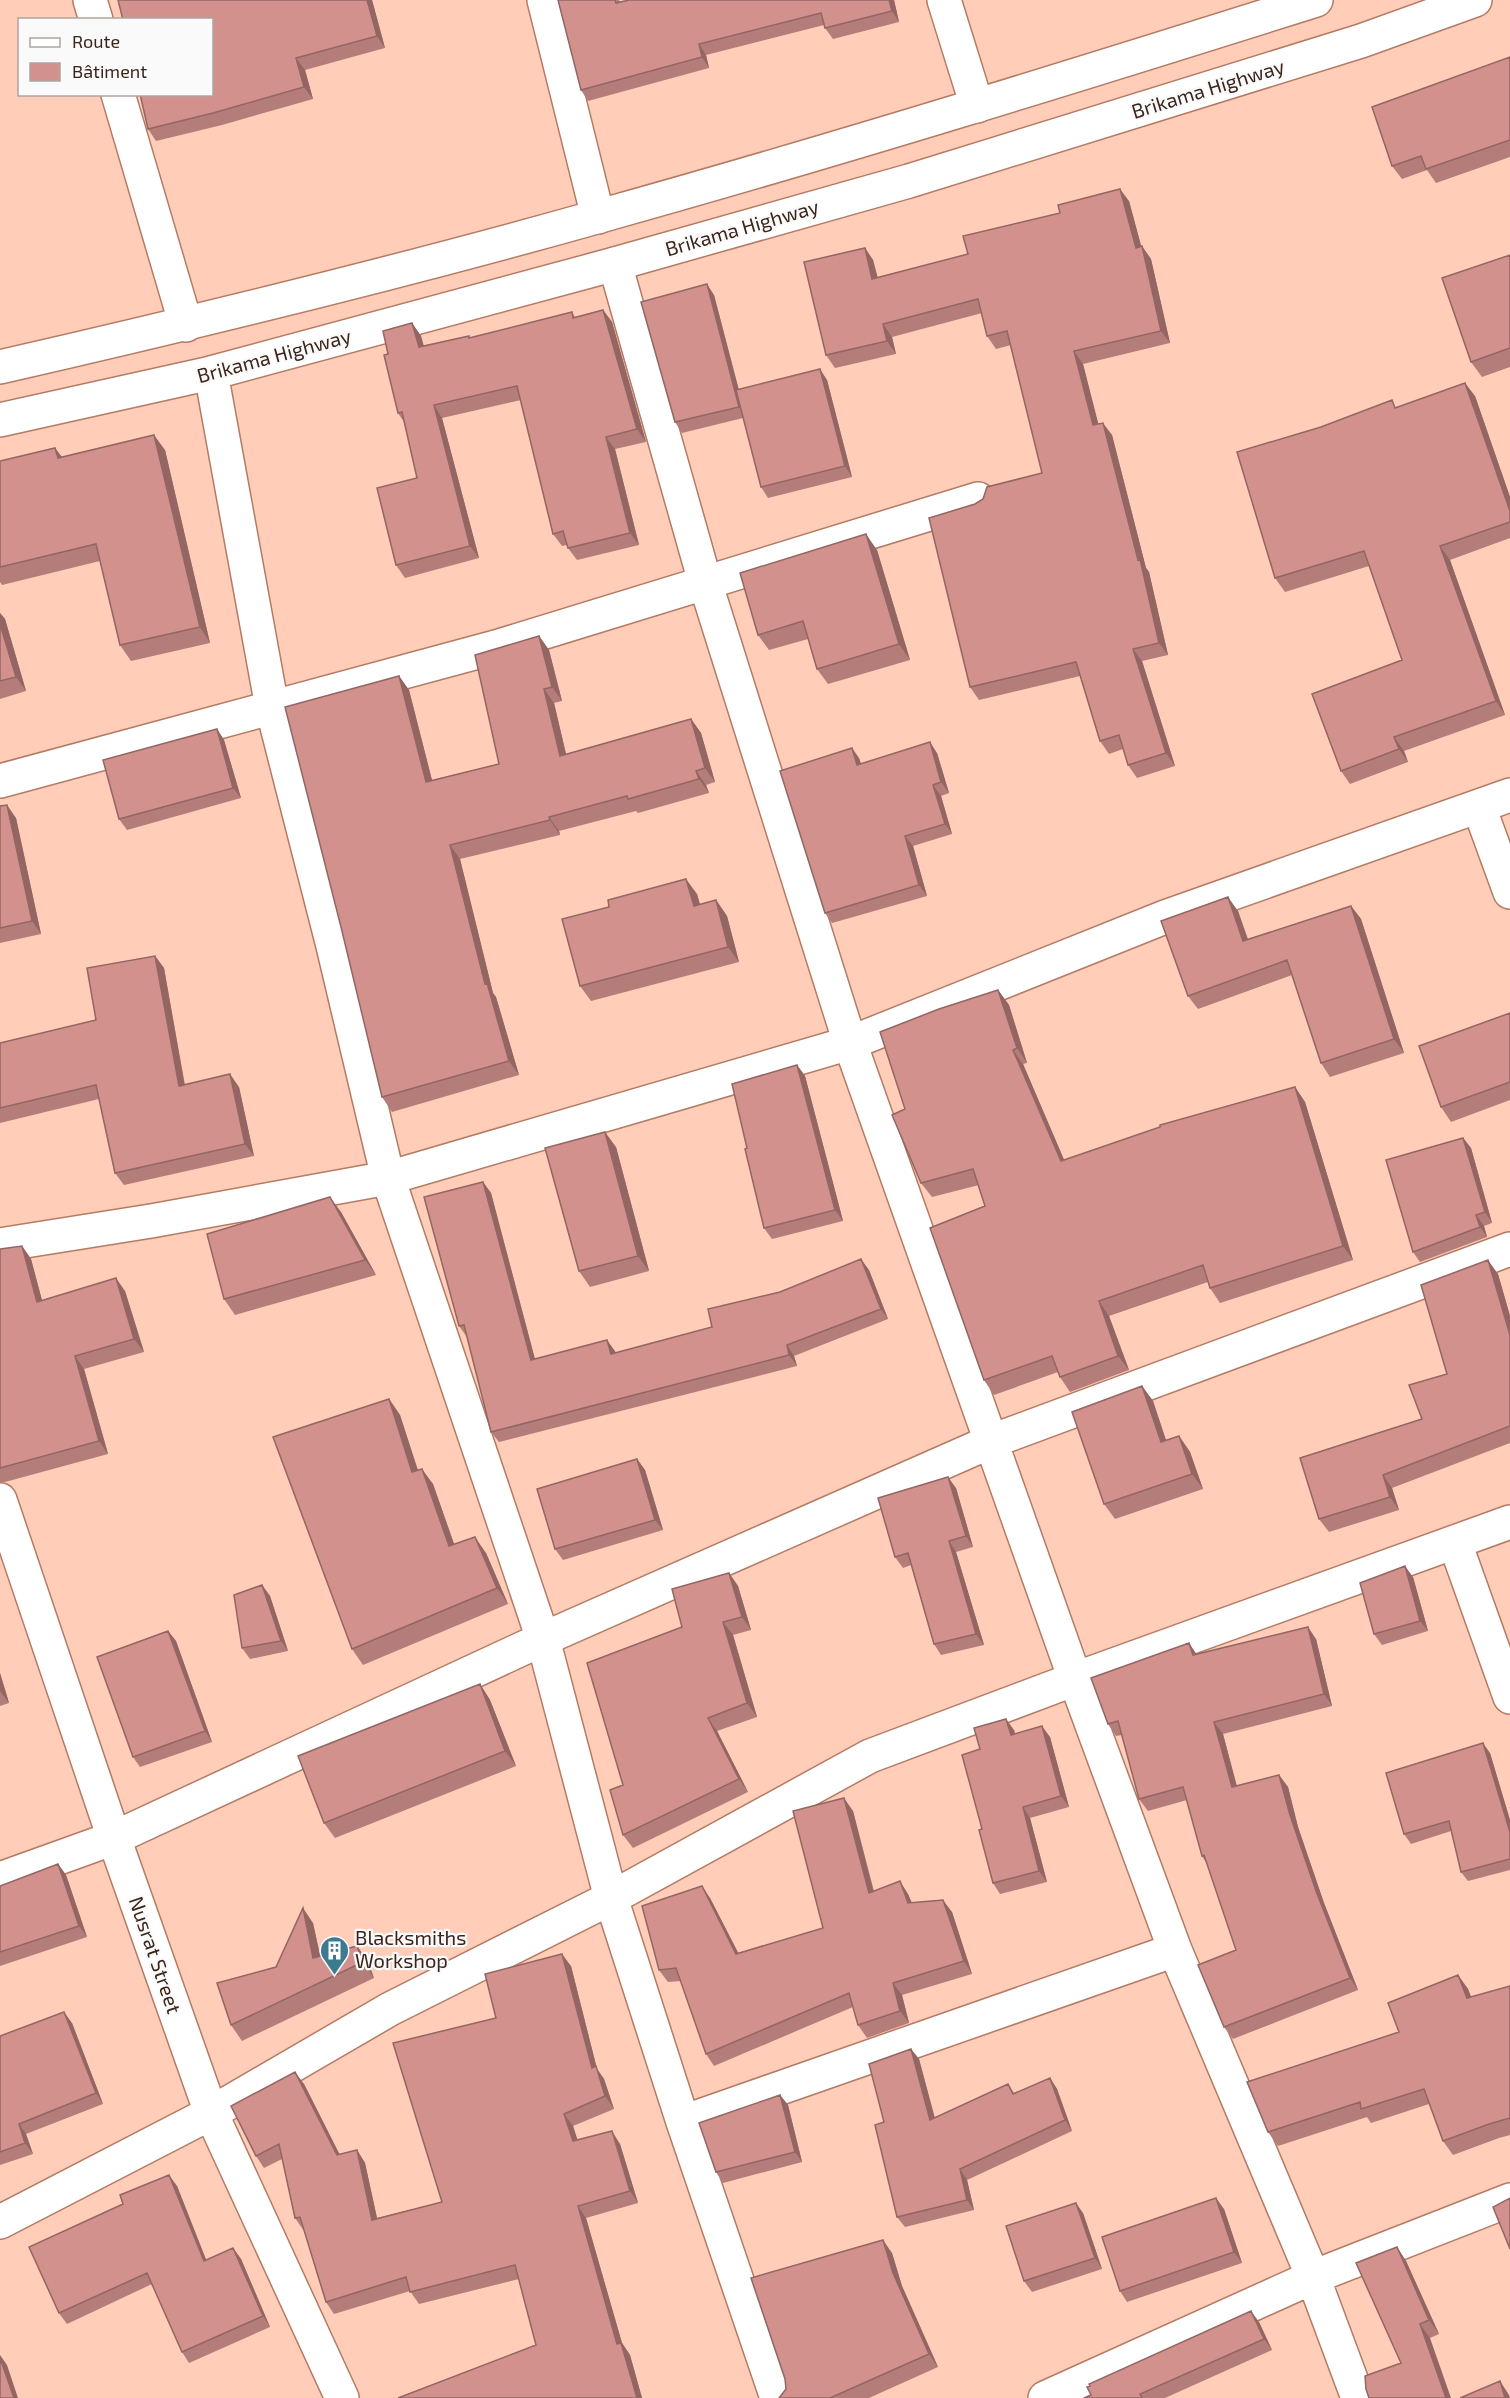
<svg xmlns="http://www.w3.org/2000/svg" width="1510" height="2398" font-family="'Exo 2',sans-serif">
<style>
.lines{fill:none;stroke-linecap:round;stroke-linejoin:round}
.street-casing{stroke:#b47b64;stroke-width:36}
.secondary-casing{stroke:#b47b64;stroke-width:36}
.highway-casing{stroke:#b47b64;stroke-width:36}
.street{stroke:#fff;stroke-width:33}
.secondary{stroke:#fff;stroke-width:33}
.highway{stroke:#fff;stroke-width:33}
.wall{fill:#b57d79}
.shaded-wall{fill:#936663}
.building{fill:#d2918d;stroke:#936663;stroke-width:1.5}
.labels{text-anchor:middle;stroke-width:4.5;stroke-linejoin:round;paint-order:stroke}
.street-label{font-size:20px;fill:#3b241a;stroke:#fafafa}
.poi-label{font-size:20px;fill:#3b241a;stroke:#fafafa;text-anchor:start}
</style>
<rect width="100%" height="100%" fill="#ffcdb8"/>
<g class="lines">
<defs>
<path id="street" d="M90,0L96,20
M544,0L598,217
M944,0L977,106
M118,94L186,325
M615,264L705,582L850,1043L1075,1679L1175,1950L1313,2277L1358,2398
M211,373L272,707L333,946L388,1178L543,1639L611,1898L683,2122L777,2398
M0,781L496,647L978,499
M1479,807L1510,892
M0,1245L151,1221L388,1178L850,1043L1165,917L1510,795
M1455,1543L1510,1697
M0,1879L114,1838L543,1639L992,1441L1510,1249
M683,2122L1175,1950
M0,2222L211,2113L390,2009L611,1898L870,1756L1075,1679L1510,1522
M1045,2398L1313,2277L1510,2200"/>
<path id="secondary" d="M0,1500L114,1838L211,2113L342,2398"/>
<path id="highway" d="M0,367C201,321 401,272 600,216C840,149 1078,75 1316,0
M0,420L211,373L615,264L909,181L1361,41L1475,0"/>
</defs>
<!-- street casing -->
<use href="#street" class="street-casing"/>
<!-- secondary casing -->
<use href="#secondary" class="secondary-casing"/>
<!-- highway casing -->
<use href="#highway" class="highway-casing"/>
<!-- street -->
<use href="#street" class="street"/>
<!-- secondary -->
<use href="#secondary" class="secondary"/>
<!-- highway -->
<use href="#highway" class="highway"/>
</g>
<!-- wall -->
<path class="wall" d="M372,0L385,48L305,70L313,99L222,125L156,141L148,129Z
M558,0H619L620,2L894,0L899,22L833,39L825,28L824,25L706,55L709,68L588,101L581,90Z
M1510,57V157L1436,183L1427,170L1402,179L1392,166Z
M1129,201L1141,246L1151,259L1170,343L1083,364L1098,424L1112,435L1146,568L1149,572L1168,655L1142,661L1175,766L1137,778L1128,765L1123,749L1109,754L1100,741L1080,676L979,700L970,687L975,504L1042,473L1011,345L996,349L987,336L982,313L892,337L896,354L835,368L826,355L865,248L873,260L878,278L968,254Z
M1510,255V367L1482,377L1471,362Z
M714,295L739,390L827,380L852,477L768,498L761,487L743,418L682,433L675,422Z
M603,310L612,322L646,442L615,449L639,545L577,560L568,548L567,545L562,546L553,534L521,400L442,418L479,558L405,578L396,565L417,478L404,422L398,413L388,354L412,323L421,336L424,346L470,338L572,312L575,317Z
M1475,396L1510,497V538L1450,560L1505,715L1404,751L1408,762L1350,784L1341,771L1402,660L1369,566L1285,592L1275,578L1397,407Z
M55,448L62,457L165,450L210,643L131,661L120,645L100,561L2,585L0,582V461Z
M877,550L910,660L828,684L817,669L808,639L769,650L758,635Z
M0,613L5,619L26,691L0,699Z
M539,636L549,650L562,701L554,703L566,754L691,719L701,733L715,782L706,785L709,793L638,813L636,811L559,831L560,835L460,859L493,993L496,997L519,1075L392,1112L382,1097L399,676L409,690L432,780L499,764Z
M217,729L224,740L241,798L127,830L119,819Z
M937,753L949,793L941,796L952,834L913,846L927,896L832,923L825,913L859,758L861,764Z
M0,806L16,818L41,934L0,943Z
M697,894L700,905L716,900L727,916L739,962L591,1001L580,986Z
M1351,906L1361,919L1404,1053L1330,1077L1321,1063L1292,975L1198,1009L1188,996L1238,911L1248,939Z
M155,956L164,968L185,1085L239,1087L254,1156L124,1185L115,1173L99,1099L0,1123V1043L96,1020Z
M998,990L1009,1005L1027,1063L1023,1064L1064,1160L1295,1087L1305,1102L1353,1260L1220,1303L1210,1288L1208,1282L1109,1316L1129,1370L1070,1392L1060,1377L1058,1372L994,1395L984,1380L985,1206L979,1185L932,1197L921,1183L905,1109Z
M1510,1013V1100L1451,1122L1441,1107Z
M797,1065L805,1076L843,1221L772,1239L764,1228L747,1148Z
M1463,1138L1471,1148L1492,1223L1484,1226L1487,1237L1420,1262L1413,1252Z
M616,1147L649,1271L590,1287L579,1271Z
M483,1182L491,1193L535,1359L615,1351V1353L712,1327L869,1270L888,1319L794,1356L797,1366L499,1442L491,1432L467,1337L459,1326Z
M341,1212L376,1275L235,1315L224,1299Z
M22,1246L31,1259L42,1301L125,1291L144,1352L84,1369L108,1454L5,1482H0V1249Z
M1498,1274L1510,1316V1443L1392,1488L1399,1510L1329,1532L1319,1519L1422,1419L1447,1374Z
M1142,1386L1153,1401L1166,1441L1179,1436L1190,1452L1203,1489L1115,1519L1104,1504Z
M389,1399L400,1415L418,1470L433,1484L454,1544L486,1553L508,1604L363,1665L352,1649Z
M637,1459L645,1470L663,1530L563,1560L555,1549Z
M956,1488L973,1547L956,1552L984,1645L941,1655L934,1644L911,1565L903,1568L895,1557Z
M729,1573L738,1586L751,1630L733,1635L757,1717L717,1731L748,1792L633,1848L623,1835L682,1627Z
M1413,1577L1428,1631L1382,1645L1374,1634Z
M262,1585L270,1596L288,1651L250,1659L242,1648Z
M168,1631L176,1641L212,1742L140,1767L133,1757Z
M1316,1639L1332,1706L1223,1734L1237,1786L1279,1775L1288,1787L1298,1827L1324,1903L1358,1990L1233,2039L1224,2027L1236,1950L1207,1864L1202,1856L1187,1800L1148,1811L1139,1799L1122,1735L1116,1736L1108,1724L1189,1643L1196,1654Z
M0,1673L9,1703L0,1706Z
M480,1684L490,1700L516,1766L335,1838L324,1823Z
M1014,1730L1015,1734L1050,1737L1069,1807L1030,1818L1047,1882L1000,1894L993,1883L980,1749Z
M1490,1753L1510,1820V1870L1468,1881L1461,1872L1451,1831L1411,1844L1404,1834Z
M853,1811L874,1891L908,1894L912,1903L952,1912L972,1974L902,1995L909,2023L867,2038L858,2025L853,2007L714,2066L706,2054L681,1981L668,1982L659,1970L710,1898L738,1953L823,1928Z
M58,1864L66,1875L87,1937L0,1966V1886Z
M313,1923L320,1956L357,1946L368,1962L374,1978L242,2041L231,2025L276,1967Z
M571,1966L597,2069L604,2079L614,2109L573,2126L577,2140L620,2144L638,2203L586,2218L622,2343L630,2355L642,2398H398L536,2345L519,2279L419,2304L410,2291L334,2314L326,2302L304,2231L295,2218L282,2159L264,2168L256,2156L304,2084L339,2154L357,2150L365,2163L377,2218L442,2202L496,2018Z
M1458,1975L1468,1989L1471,1997L1510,1986V2135L1499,2138L1453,2155L1443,2141L1429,2104L1371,2123L1367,2117L1278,2146L1268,2132L1399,2032Z
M72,2023L103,2104L26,2134L33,2154L0,2165V2036Z
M911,2049L919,2059L935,2118L1008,2084L1014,2093L1050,2078L1057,2089L1072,2131L967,2180L974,2210L905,2227L897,2217L884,2122Z
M780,2095L788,2105L802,2162L723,2183L716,2172Z
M177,2186L206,2260L233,2248L241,2259L270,2327L189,2363L182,2352L152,2284L67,2324L59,2313Z
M1224,2209L1242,2263L1127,2302L1120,2291Z
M1083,2213L1102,2269L1032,2292L1024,2281Z
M1397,2247L1406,2261L1439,2334L1430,2338L1401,2363Z
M892,2253L902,2286L938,2367L869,2398H779Z
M1259,2322L1272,2350L1165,2398H1084Z"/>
<!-- shaded-wall -->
<path class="shaded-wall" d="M367,0H372L385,48L377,36Z
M889,0H894L899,22L892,11Z
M699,44L706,55L709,68L702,57Z
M296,58L305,70L313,99L304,87Z
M1120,189L1129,201L1145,260L1136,248Z
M1142,246L1151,259L1170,343L1161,331Z
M865,248L873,260L881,292L872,279Z
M707,284L714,295L746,418L739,407Z
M603,310L612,322L646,442L637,429Z
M412,323L421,336L427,360L419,347Z
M883,324L892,337L896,354L887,341Z
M1074,351L1083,364L1102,438L1093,425Z
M820,369L827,380L852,477L845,466Z
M1465,383L1475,396L1510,497V511Z
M434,405L442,418L479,558L470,546Z
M1103,423L1112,435L1146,568L1149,572L1168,655L1159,643Z
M154,435L165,450L210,643L200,627Z
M606,437L615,449L639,545L630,533Z
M55,448L66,463L58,458Z
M866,534L877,550L910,660L899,644Z
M1440,546L1450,560L1505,715L1496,701Z
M0,613L5,619L26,691L16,677L0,624Z
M539,636L549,650L562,701L552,687Z
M1133,649L1142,661L1175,766L1166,753Z
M399,676L409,690L436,796L426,782Z
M544,689L554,703L570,771L560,756Z
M691,719L701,733L715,782L705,768Z
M217,729L224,740L241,798L233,788Z
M1394,737L1404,751L1408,762L1399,749Z
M930,742L937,753L949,793L941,782Z
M852,748L859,758L865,776L857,765Z
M696,771L706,785L709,793L699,779Z
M933,785L941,796L952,834L945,824Z
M7,805L16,818L41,934L32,921Z
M549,817L559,831L560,835L550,820Z
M905,836L913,846L927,896L919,885Z
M450,845L460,859L493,993L496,997L519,1075L509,1061L485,984Z
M686,879L697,894L705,922L694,906Z
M1228,897L1238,911L1253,955L1243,941Z
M716,900L727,916L739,962L728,947Z
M1351,906L1361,919L1404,1053L1394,1039Z
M155,956L164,968L187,1099L179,1086Z
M998,990L1009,1005L1027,1063L1017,1048Z
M1013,1050L1023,1064L1071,1176L1061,1161Z
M797,1065L805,1076L843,1221L835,1210Z
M230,1074L239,1087L254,1156L245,1144Z
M1295,1087L1305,1102L1353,1260L1343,1246Z
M605,1132L616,1147L649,1271L638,1256Z
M1463,1138L1471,1148L1492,1223L1485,1212Z
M483,1182L491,1193L538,1371L531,1360Z
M330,1197L341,1212L376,1275L365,1260Z
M1476,1215L1484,1226L1487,1237L1480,1227Z
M22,1246L31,1259L46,1315L37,1302Z
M861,1259L869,1270L888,1319L881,1309Z
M1488,1260L1498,1274L1510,1316V1335Z
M116,1278L125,1291L144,1352L134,1339Z
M1099,1301L1109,1316L1129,1370L1118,1356Z
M607,1340L615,1351L619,1365L611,1354Z
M787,1345L794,1356L797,1366L789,1355Z
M75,1356L84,1369L108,1454L99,1441Z
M1142,1386L1153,1401L1172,1458L1161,1442Z
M389,1399L400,1415L423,1487L412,1472Z
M1179,1436L1190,1452L1203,1489L1192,1474Z
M637,1459L645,1470L663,1530L655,1520Z
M422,1469L433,1484L460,1561L449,1546Z
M1383,1475L1392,1488L1399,1510L1390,1497Z
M948,1477L956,1488L973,1547L966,1536Z
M475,1537L486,1553L508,1604L497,1588Z
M949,1541L956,1552L984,1645L976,1634Z
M1405,1566L1413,1577L1428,1631L1420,1621Z
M729,1573L738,1586L751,1630L742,1617Z
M262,1585L270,1596L288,1651L281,1641Z
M723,1622L733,1635L757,1717L747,1703Z
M1308,1627L1316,1639L1332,1706L1324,1694Z
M168,1631L176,1641L212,1742L205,1731Z
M1189,1643L1197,1655H1193Z
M0,1673L9,1703L0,1691Z
M480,1684L490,1700L516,1766L505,1751Z
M708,1718L717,1731L748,1792L739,1779Z
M1006,1719L1014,1730L1018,1746L1011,1735Z
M1214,1722L1223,1734L1240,1799L1232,1787Z
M1042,1726L1050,1737L1069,1807L1061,1796Z
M1483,1743L1490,1753L1510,1820V1832Z
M1279,1775L1288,1787L1298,1827L1324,1903L1358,1990L1350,1978L1316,1891L1290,1815Z
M844,1798L853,1811L877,1906L869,1893Z
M1023,1807L1030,1818L1047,1882L1039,1871Z
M58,1864L66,1875L87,1937L79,1926Z
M900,1881L908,1894L917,1916L908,1903Z
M702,1886L710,1898L745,1966L736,1954Z
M943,1900L952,1912L972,1974L964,1961Z
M303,1908L313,1923L324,1973L313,1958Z
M357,1946L368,1962L374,1978L363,1962Z
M562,1954L571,1966L597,2069L604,2079L614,2109L605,2096L592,2068Z
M1458,1975L1468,1989L1477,2012L1467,1998Z
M893,1983L902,1995L909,2023L900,2011Z
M64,2012L72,2023L103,2104L96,2093Z
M911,2049L919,2059L938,2131L930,2120Z
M295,2072L304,2084L346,2167L337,2155Z
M1050,2078L1057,2089L1072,2131L1065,2120Z
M780,2095L788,2105L802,2162L795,2152Z
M564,2114L573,2126L582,2153L573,2141Z
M19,2124L26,2134L33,2154L25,2143Z
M612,2131L620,2144L638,2203L630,2191Z
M357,2150L365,2163L380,2232L372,2220Z
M960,2169L967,2180L974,2210L967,2200Z
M169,2175L177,2186L211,2272L204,2261Z
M1216,2198L1224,2209L1242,2263L1234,2252Z
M1076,2203L1083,2213L1102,2269L1095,2258Z
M578,2206L586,2218L622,2343L630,2355L642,2398H637L617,2344Z
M883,2240L892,2253L902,2286L938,2367L929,2354L893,2273Z
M1397,2247L1406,2261L1439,2334L1429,2320Z
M233,2248L241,2259L270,2327L263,2316Z
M1251,2311L1259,2322L1272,2350L1264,2339Z
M1420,2324L1430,2338L1451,2398H1446Z
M0,2355L7,2365L18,2398H14L0,2358Z
M1500,2381L1509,2395L1510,2398H1505Z"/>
<!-- building -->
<path class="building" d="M118,0H367L377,36L296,58L304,87L213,113L148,129L140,94H212V20H123Z
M558,0H615L616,3L629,0H889L892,11L825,28L821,13L699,44L702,57L581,90Z
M1510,57V140L1426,169L1421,156L1392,166L1372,107Z
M1120,189L1136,248L1142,246L1161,331L1074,351L1093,425L1103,423L1138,560L1140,559L1159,643L1133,649L1166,753L1128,765L1119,735L1100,741L1076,662L970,687L929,518L975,504L983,499L987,487L1042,473L1007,331L987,336L978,299L883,324L887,341L826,355L804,262L865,248L872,279L968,254L963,236L1060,213L1058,205Z
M1510,255V348L1471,362L1442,278Z
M707,284L739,407L675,422L641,302Z
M603,310L637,429L606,437L630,533L568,548L563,531L553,534L517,386L434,405L470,546L396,565L377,488L417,478L402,412L398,413L384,355L388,354L383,331L412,323L419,347L469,336V338L572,312L573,318Z
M820,369L845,466L761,487L736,390Z
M1465,383L1510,511V522L1440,546L1496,701L1394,737L1399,749L1341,771L1312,694L1402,660L1364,551L1275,578L1237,452L1321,427L1392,400L1395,408Z
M154,435L200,627L120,645L96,544L0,567V461L55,448L58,458Z
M866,534L899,644L817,669L803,621L758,635L740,573Z
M0,624L16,677L0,681Z
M539,636L552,687L544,689L560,756L691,719L705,768L696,771L699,779L628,799L627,796L549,817L550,820L450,845L485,984L487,983L509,1061L382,1097L341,927L285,707L399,676L426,782L499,764L475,655Z
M217,729L233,788L119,819L103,760Z
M930,742L941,782L933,785L945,824L905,836L919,885L825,913L780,771L852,748L857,765Z
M7,805L32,921L0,928V806Z
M686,879L694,906L716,900L728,947L580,986L562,919L609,907L608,900Z
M1228,897L1243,941L1351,906L1394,1039L1321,1063L1287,960L1188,996L1161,921Z
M155,956L179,1086L230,1074L245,1144L115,1173L96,1085L0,1108V1043L96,1020L87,968Z
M998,990L1017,1048L1013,1050L1061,1161L1160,1127V1125L1295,1087L1343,1246L1210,1288L1203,1265L1099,1301L1118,1356L1060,1377L1052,1356L984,1380L930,1228L985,1206L973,1169L921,1183L892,1115L905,1109L880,1032L939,1009Z
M1510,1013V1082L1441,1107L1419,1046Z
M797,1065L835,1210L764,1228L745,1149L747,1148L732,1084Z
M605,1132L638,1256L579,1271L545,1148Z
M1463,1138L1485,1212L1476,1215L1480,1227L1413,1252L1386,1160Z
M483,1182L531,1360L607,1340L611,1354L712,1327L708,1309L780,1292L861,1259L881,1309L787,1345L789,1355L491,1432L464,1325L459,1326L424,1197Z
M330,1197L365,1260L224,1299L207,1234Z
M22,1246L37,1302L116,1278L134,1339L75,1356L99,1441L0,1468V1249Z
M1488,1260L1510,1335V1426L1383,1475L1390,1497L1319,1519L1300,1458L1422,1419L1409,1385L1447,1374L1421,1285Z
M1142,1386L1161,1442L1179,1436L1192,1474L1104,1504L1072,1412Z
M389,1399L412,1472L422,1469L449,1546L475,1537L497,1588L352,1649L273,1437Z
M637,1459L655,1520L555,1549L537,1489Z
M948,1477L966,1536L949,1541L976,1634L934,1644L908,1553L895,1557L878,1498Z
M1405,1566L1420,1621L1374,1634L1360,1583Z
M729,1573L742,1617L723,1622L747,1703L708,1718L739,1779L623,1835L610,1790L623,1785L587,1663L682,1627L672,1589Z
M262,1585L281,1641L242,1648L234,1595Z
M1308,1627L1324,1694L1214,1722L1232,1787L1279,1775L1290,1815L1316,1891L1350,1978L1224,2027L1198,1965L1236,1950L1204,1855L1202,1856L1183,1787L1139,1799L1118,1721L1108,1724L1091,1678L1189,1643L1193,1655Z
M168,1631L205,1731L133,1757L97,1657Z
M480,1684L505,1751L324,1823L298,1756Z
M1006,1719L1011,1735L1042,1726L1061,1796L1023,1807L1039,1871L993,1883L979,1830L982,1829L962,1755L980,1749L974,1728Z
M1483,1743L1510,1832V1859L1461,1872L1449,1821L1404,1834L1386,1773Z
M844,1798L869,1893L900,1881L908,1903L943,1900L964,1961L893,1983L900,2011L858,2025L849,1993L706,2054L676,1968L659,1970L642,1906L702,1886L736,1954L823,1928L793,1811Z
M58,1864L79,1926L0,1952V1886Z
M303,1908L313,1958L357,1946L363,1962L231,2025L217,1983L276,1967Z
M562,1954L592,2068L596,2066L605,2096L564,2114L573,2141L612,2131L630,2191L578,2206L617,2344L621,2343L637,2398H398L536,2345L515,2265L410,2292L406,2277L326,2302L300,2217L295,2218L279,2144L256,2156L231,2106L295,2072L337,2155L357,2150L372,2220L442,2202L393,2043L496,2018L485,1974Z
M1458,1975L1467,1998L1510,1986V2118L1489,2124L1443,2141L1424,2089L1361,2109L1360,2102L1268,2132L1247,2082L1399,2032L1388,2003Z
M64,2012L96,2093L19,2124L25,2143L0,2152V2036Z
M911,2049L930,2120L1008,2084L1013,2094L1050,2078L1065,2120L960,2169L967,2200L897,2217L875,2125L884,2122L869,2064Z
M780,2095L795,2152L716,2172L699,2123Z
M169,2175L204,2261L233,2248L263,2316L182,2352L147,2273L59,2313L29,2247L123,2204L120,2195Z
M1216,2198L1234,2252L1120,2291L1102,2237Z
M1510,2198V2249L1493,2207Z
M1076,2203L1095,2258L1024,2281L1006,2226Z
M883,2240L893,2273L929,2354L830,2398H779L786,2389L785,2379L751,2278Z
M1397,2247L1429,2320L1420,2324L1446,2398H1369L1366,2389L1365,2376L1401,2363L1356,2263Z
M1251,2311L1264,2339L1140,2394L1142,2398H1084L1091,2395L1087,2387L1090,2386L1089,2384Z
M0,2358L14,2398H0Z
M1500,2381L1505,2398H1460Z"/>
<!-- icons -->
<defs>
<symbol id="building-pin" viewBox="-11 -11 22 30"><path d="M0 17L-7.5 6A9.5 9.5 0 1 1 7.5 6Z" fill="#3c7a8f" stroke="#fafafa"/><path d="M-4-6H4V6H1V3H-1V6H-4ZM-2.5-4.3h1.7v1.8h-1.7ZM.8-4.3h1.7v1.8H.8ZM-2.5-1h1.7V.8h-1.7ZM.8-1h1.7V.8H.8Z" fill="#fff"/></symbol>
</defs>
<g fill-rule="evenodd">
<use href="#building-pin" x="318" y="1934" width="33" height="45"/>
</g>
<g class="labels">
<!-- street labels -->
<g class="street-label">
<text transform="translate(1208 89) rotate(-17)" y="7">Brikama Highway</text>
<text transform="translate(742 228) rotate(-16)" y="7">Brikama Highway</text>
<text transform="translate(274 356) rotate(-15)" y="7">Brikama Highway</text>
<text transform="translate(155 1955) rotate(71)" y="7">Nusrat Street</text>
</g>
<!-- poi labels -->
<g class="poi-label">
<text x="355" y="1945">Blacksmiths<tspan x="355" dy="23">Workshop</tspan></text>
</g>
</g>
<!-- legend -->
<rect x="18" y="18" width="195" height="78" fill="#fafafa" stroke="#aea4a0" stroke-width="1.5"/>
<rect x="30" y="38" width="30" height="9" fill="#ffffff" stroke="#aea4a0" stroke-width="1.5"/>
<text x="72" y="48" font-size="18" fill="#3b241a">Route</text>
<rect x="30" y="63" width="30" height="18" fill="#d2918d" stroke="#aea4a0" stroke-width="1.5"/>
<text x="72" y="78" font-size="18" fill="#3b241a">Bâtiment</text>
</svg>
